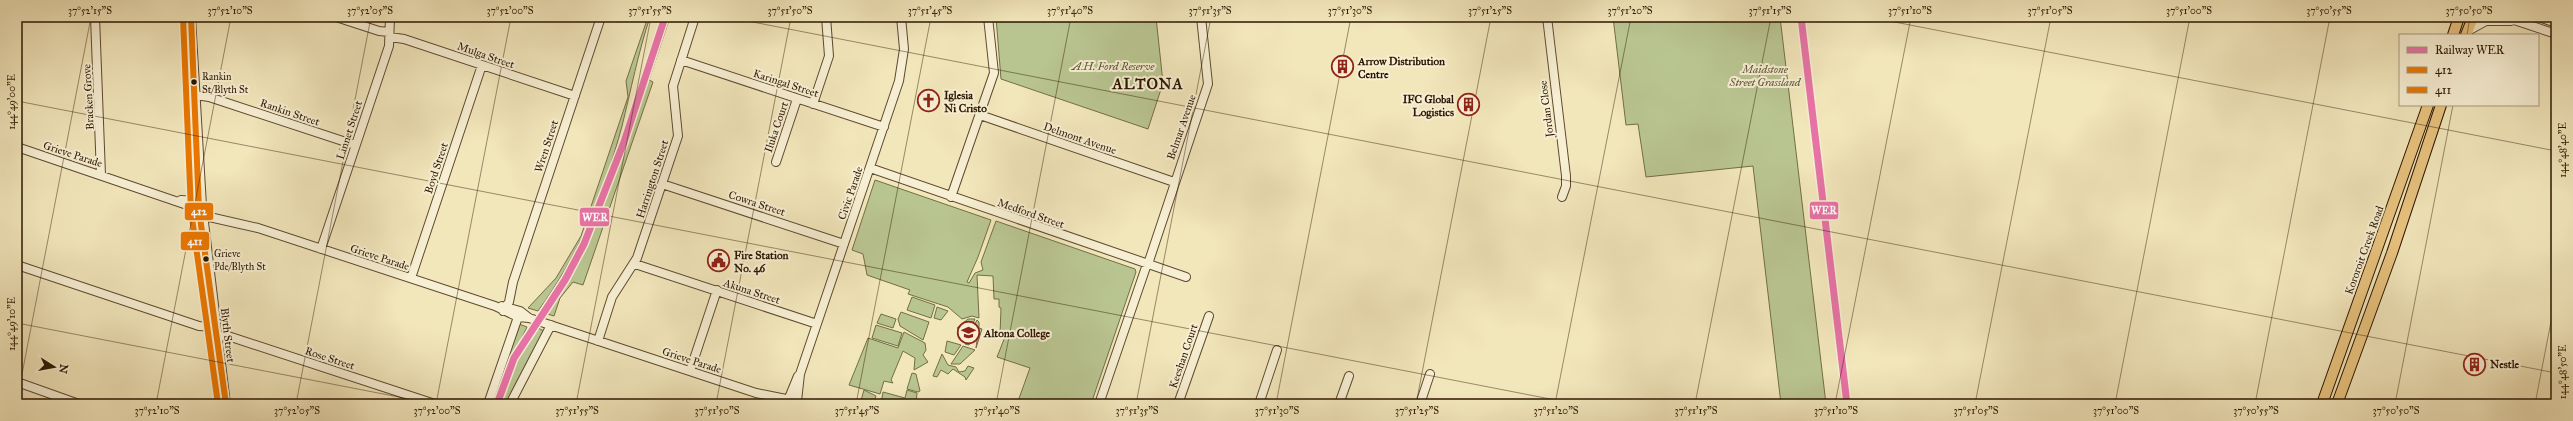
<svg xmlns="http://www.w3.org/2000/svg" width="2573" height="421" font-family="'IM FELL Great Primer',serif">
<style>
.green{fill:#b9c591;stroke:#726e48}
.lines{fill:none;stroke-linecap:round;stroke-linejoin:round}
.minor-casing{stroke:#5e4a2f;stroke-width:10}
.major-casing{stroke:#2c1600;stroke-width:12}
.minor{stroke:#f7efd3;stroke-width:8}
.major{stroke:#e9c37e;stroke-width:10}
.bus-1-casing{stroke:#f7efd3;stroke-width:9}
.bus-2-casing{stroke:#f7efd3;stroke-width:9}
.bus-1{stroke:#ea7700;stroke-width:6}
.bus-2{stroke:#ea7700;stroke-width:6}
.rail-1-casing{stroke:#f7efd3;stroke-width:10}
.rail-1{stroke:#e773a6;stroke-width:7}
.ticks{fill:none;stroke:#2c1600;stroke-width:1;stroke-opacity:0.45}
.bus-dot{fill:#2c1600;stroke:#f7efd3;stroke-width:1.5}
.labels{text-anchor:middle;stroke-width:4;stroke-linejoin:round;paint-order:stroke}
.bus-label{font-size:10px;fill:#2c1600;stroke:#f7efd3;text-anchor:start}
.street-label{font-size:11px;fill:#2c1600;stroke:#f7efd3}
.poi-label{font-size:11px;font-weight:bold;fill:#2c1600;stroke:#f7efd3;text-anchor:start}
.park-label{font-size:11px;font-style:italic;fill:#5d5333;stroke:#f7efd3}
.district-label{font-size:15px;font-weight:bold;letter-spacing:1px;fill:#2c1600;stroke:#f7efd3}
.line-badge{stroke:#f7efd3;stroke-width:1.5}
.badge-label{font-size:11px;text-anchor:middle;font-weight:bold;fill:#fff}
.neatline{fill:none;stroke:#2c1600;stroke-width:1.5}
.ticks-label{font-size:10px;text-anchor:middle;fill:#2c1600}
</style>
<rect width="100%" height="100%" fill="#f2e6bb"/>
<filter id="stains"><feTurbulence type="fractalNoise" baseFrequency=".005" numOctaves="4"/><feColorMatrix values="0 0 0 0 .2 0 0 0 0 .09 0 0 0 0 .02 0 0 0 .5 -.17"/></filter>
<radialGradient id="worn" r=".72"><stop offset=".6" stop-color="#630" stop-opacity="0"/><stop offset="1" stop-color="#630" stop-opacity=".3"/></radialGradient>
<!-- green -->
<path class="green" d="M648,17H650C638,53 631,90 622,126C604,193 579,255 538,311L528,308L556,278L581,236L628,97L626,81Z
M668,17H670L649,80L653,82L583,285L573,282L560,298L554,316L544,313L574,269L594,229Z
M996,17H1156L1163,83L1148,129L1001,79Z
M1613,17H1780L1826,404H1781L1753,166L1646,177L1638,124L1626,125Z
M875,180L991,220L978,257L967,282L969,283L975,273L983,270L981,262L996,221L1135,269L1136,272L1091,404H1017L1030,368L997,357L1005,337L1000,335L1001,308L999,307V299H994L993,276L977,275L979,318L972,316L962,319L948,307L908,294L910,290L867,275L863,254L852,250Z
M912,297L935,305L931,318L907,310Z
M937,307L948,311L941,320L934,318Z
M901,312L929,322L923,340L900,326L898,319Z
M881,314L896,319L893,328L877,323Z
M968,319H975L969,332L965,329L962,332L957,328Z
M977,320L979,322V328L982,329L976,348L977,340L973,337L969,345L965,344Z
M519,324L527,327L491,404Z
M876,325L902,333L898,346L872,338Z
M536,327L544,331L508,404H500L516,360Z
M904,332L925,343L926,350L923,355L928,362L914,370L915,358L903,351L891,380L893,383L884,381L880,394L849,385L868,338L898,348Z
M947,341L961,345L954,355L945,352Z
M963,346L975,350L960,364H951Z
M942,354L948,365L956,367L959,372L965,371L968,366L974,368L966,380L965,377L953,369L948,374L941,370L937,377L933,376Z
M912,373L916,374L920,391L918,392L907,389Z
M864,390L876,396L873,404H860Z
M907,390L917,393L916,404H881L883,392L905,398Z"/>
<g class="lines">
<defs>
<path id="minor" d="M95,17L101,175
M191,17L202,206L226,404
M336,17L379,31L389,32
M1547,17L1566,176V186L1562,197
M2505,17L2556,34
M2539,17L2556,23
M2468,31L2486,21H2511
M390,37L404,39L575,96
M681,60L884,127
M195,95L209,97L355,145
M813,104L829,56L826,17
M980,115L1174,182
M17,147L190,206L205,216L258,228L495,306L518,317L529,318
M776,162L797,99
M870,168L1186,277
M662,184L844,244
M951,197L994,73L988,17
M181,200L198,201L204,208
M321,249L389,46L390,17
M635,264L817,324
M1148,264L1208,84L1201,17
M17,265L199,326L216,327
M411,278L482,65
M502,306L520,311L529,318L756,393L786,399
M503,311L509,302L513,282L601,17
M217,336H228L435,404
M598,341L612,297L637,258L678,136L673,86L695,17
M690,371L717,290
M17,382L79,404
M789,398L798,376
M797,401L800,374L899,81L904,49L901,17
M488,404L519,314
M510,404L551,325
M1099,404L1147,264
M1178,404L1209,316
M1259,404L1277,350
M1339,404L1349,376
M1420,404L1430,374"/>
<path id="major" d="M2453,35L2459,17
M2466,35L2473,17
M2322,404L2428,105
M2337,404L2392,253L2441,105"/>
</defs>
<!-- minor casing -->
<use href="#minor" class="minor-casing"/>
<!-- major casing -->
<use href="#major" class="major-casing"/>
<!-- minor -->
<use href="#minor" class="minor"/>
<!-- major -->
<use href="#major" class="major"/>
<defs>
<path id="bus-1" d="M191,17L199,210L226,404"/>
<path id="bus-2" d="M183,17L191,211L218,404"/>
</defs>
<!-- bus-1 casing -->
<use href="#bus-1" class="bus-1-casing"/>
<!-- bus-2 casing -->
<use href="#bus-2" class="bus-2-casing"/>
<!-- bus-1 -->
<use href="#bus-1" class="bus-1"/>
<!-- bus-2 -->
<use href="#bus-2" class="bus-2"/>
<defs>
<path id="rail-1" d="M1801,17L1847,404
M497,404L514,358L565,280L584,244L624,142L665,17"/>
</defs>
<!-- rail-1 casing -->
<use href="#rail-1" class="rail-1-casing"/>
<!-- rail-1 -->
<use href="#rail-1" class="rail-1"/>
</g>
<!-- ticks -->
<path class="ticks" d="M727,17L2556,373M1869,17L2556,151M2467,35L2470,17M17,101L1576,404M17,323L435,404M17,400L91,17M156,404L231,17M296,404L371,17M436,404L511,17M576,404L651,17M716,404L791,17M856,404L931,17M996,404L1071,17M1136,404L1211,17M1276,404L1351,17M1416,404L1491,17M1555,404L1631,17M1695,404L1771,17M1835,404L1911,17M1975,404L2051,17M2115,404L2190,17M2255,404L2330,17M2395,404L2453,105M2535,404L2556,296"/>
<!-- icons -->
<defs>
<symbol id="building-ring" viewBox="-11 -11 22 22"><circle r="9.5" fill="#f7efd3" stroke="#8f2418" stroke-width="1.5"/><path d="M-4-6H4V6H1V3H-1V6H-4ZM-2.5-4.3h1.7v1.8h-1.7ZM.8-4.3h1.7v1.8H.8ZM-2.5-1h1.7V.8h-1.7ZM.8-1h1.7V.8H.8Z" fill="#8f2418"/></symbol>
<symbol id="church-ring" viewBox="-11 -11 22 22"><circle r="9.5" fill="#f7efd3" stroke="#8f2418" stroke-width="1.5"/><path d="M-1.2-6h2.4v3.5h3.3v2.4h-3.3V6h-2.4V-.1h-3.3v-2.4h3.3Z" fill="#8f2418"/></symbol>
<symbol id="civic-ring" viewBox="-11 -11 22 22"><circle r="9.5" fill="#f7efd3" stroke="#8f2418" stroke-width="1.5"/><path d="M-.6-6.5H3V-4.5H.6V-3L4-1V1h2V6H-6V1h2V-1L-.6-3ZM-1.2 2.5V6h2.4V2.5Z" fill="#8f2418"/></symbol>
<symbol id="school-ring" viewBox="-11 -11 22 22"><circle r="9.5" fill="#f7efd3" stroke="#8f2418" stroke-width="1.5"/><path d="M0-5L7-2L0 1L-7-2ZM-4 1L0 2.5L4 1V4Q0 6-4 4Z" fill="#8f2418"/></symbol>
</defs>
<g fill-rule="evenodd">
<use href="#building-ring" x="1330" y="54" width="25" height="25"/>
<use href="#church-ring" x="916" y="88" width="25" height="25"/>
<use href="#building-ring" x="1456" y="92" width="25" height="25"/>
<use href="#civic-ring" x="706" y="248" width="25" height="25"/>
<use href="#school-ring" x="956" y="320" width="25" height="25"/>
<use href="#building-ring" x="2462" y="352" width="25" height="25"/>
</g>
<!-- markers -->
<g class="bus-dot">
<circle cx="194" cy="82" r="3.5"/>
<circle cx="206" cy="259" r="3.5"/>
</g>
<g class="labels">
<!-- bus labels -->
<g class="bus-label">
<text x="202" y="80">Rankin<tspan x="202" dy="13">St/Blyth St</tspan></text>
<text x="214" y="257">Grieve<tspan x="214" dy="13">Pde/Blyth St</tspan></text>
</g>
<!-- street labels -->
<g class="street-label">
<text transform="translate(486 55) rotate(19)" y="4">Mulga Street</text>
<text transform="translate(786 83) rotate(18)" y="4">Karingal Street</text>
<text transform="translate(88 97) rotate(-93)" y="4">Bracken Grove</text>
<text transform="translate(1546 109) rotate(-97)" y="4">Jordan Close</text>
<text transform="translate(290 112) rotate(19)" y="4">Rankin Street</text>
<text transform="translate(776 127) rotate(-71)" y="4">Iluka Court</text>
<text transform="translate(1181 127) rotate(-71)" y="4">Belmar Avenue</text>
<text transform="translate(349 130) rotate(-72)" y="4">Linnet Street</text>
<text transform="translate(1080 138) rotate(19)" y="4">Delmont Avenue</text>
<text transform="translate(546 146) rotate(-72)" y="4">Wren Street</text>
<text transform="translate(73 154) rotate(18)" y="4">Grieve Parade</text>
<text transform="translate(436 168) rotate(-72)" y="4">Boyd Street</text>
<text transform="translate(652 179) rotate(-72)" y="4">Harrington Street</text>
<text transform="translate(850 193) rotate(-71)" y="4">Civic Parade</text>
<text transform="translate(757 203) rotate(18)" y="4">Cowra Street</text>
<text transform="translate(1031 213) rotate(19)" y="4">Medford Street</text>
<text transform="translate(2364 250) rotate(-70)" y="4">Kororoit Creek Road</text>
<text transform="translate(380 257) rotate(18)" y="4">Grieve Parade</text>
<text transform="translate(752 291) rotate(18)" y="4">Akuna Street</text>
<text transform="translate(228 335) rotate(83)" y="4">Blyth Street</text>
<text transform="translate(1183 356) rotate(-71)" y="4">Keeshan Court</text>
<text transform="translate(330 358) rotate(18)" y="4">Rose Street</text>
<text transform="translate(692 360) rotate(18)" y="4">Grieve Parade</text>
</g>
<!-- poi labels -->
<g class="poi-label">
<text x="1358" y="65">Arrow Distribution<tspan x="1358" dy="13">Centre</tspan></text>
<text x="944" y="99">Iglesia<tspan x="944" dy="13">Ni Cristo</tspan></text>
<text x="1454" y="103" text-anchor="end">IFC Global<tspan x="1454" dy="13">Logistics</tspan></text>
<text x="734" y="259">Fire Station<tspan x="734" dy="13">No. 46</tspan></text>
<text x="984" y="337">Altona College</text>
<text x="2490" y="368">Nestle</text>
</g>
<!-- park labels -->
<g class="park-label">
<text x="1113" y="70">A.H. Ford Reserve</text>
<text x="1765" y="73">Maidstone<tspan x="1765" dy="13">Street Grassland</tspan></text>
</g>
<!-- district labels -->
<g class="district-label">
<text x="1148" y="89">ALTONA</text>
</g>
</g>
<g class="line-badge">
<rect x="1809" y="201" width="30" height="19" rx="4" fill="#e773a6"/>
<rect x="184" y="202" width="30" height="19" rx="4" fill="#ea7700"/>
<rect x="579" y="207" width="31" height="20" rx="4" fill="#e773a6"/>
<rect x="180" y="231" width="30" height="20" rx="4" fill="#ea7700"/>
</g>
<g class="badge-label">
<text x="1824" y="214">WER</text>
<text x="199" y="215">412</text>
<text x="595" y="221">WER</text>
<text x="195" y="245">411</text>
</g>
<!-- margin -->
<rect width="2573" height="421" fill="none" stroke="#f2e6bb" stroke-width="44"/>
<!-- legend -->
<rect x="2399" y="34" width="140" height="72" fill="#f7efd3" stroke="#a6987f"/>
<rect x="2407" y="47" width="20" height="6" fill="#e773a6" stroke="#a6987f"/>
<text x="2435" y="54" font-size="12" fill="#2c1600">Railway WER</text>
<rect x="2407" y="67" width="20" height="6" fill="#ea7700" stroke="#a6987f"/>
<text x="2435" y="74" font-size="12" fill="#2c1600">412</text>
<rect x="2407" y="87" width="20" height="6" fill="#ea7700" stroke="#a6987f"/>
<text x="2435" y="94" font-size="12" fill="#2c1600">411</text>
<!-- north arrow -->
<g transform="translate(54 367) rotate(101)" stroke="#f7efd3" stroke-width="3" paint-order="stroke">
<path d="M0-3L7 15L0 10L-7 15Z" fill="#2c1600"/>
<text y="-6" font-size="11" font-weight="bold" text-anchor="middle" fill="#2c1600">N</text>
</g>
<rect x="22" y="22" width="2529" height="377" class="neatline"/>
<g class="ticks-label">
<text x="90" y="14">37°52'15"S</text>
<text x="230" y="14">37°52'10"S</text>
<text x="370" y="14">37°52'05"S</text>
<text x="510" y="14">37°52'00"S</text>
<text x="650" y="14">37°51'55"S</text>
<text x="790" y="14">37°51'50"S</text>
<text x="930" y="14">37°51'45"S</text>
<text x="1070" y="14">37°51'40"S</text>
<text x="1210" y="14">37°51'35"S</text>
<text x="1350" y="14">37°51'30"S</text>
<text x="1490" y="14">37°51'25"S</text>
<text x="1630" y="14">37°51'20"S</text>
<text x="1770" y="14">37°51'15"S</text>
<text x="1910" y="14">37°51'10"S</text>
<text x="2050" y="14">37°51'05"S</text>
<text x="2189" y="14">37°51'00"S</text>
<text x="2329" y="14">37°50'55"S</text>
<text x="2469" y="14">37°50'50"S</text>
<text transform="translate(11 102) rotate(-90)" y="4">144°49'00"E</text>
<text transform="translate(2562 150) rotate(-90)" y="4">144°48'40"E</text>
<text transform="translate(11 324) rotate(-90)" y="4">144°49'10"E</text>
<text transform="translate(2562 372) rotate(-90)" y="4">144°48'50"E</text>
<text x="157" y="414">37°52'10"S</text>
<text x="297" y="414">37°52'05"S</text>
<text x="437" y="414">37°52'00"S</text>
<text x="577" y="414">37°51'55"S</text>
<text x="717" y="414">37°51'50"S</text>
<text x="857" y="414">37°51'45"S</text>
<text x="997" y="414">37°51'40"S</text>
<text x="1137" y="414">37°51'35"S</text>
<text x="1277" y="414">37°51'30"S</text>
<text x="1417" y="414">37°51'25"S</text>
<text x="1556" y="414">37°51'20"S</text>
<text x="1696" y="414">37°51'15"S</text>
<text x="1836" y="414">37°51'10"S</text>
<text x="1976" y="414">37°51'05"S</text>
<text x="2116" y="414">37°51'00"S</text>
<text x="2256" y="414">37°50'55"S</text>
<text x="2396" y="414">37°50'50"S</text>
</g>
<rect width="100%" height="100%" filter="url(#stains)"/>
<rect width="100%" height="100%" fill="url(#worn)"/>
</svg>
